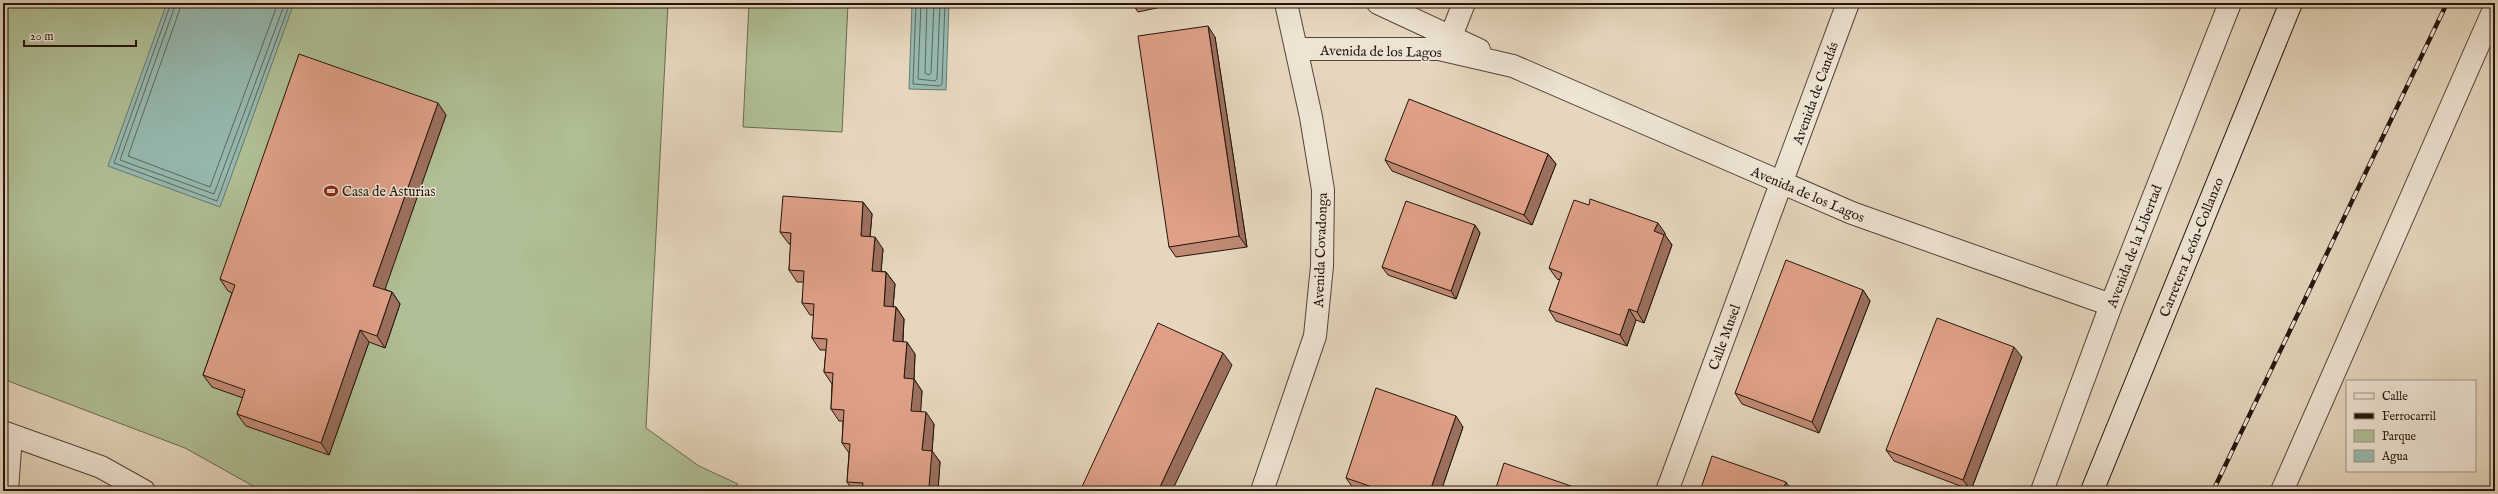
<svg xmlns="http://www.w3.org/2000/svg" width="2498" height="494" font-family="'IM FELL English',serif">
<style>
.green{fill:#b0bf95;stroke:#6a6a51}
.water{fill:#96b9b0;stroke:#68776f}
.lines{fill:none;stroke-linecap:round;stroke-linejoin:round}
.shore{stroke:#5d675e;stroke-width:1}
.minor-casing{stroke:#544539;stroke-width:24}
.secondary-casing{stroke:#24150d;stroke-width:24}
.minor{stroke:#eee4d4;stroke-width:22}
.secondary{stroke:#eee4d4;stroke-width:22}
.rail-casing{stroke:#24150d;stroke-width:4.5}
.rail{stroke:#eee4d4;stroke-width:3;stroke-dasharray:9;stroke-linecap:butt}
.wall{fill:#c08a74;stroke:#24150d}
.shaded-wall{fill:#9c705e;stroke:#24150d}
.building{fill:#dfa087;stroke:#24150d}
.labels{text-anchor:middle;stroke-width:3;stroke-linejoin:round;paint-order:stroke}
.street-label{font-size:14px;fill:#24150d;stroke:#eee4d4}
.poi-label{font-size:14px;fill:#24150d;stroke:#eee4d4;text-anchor:start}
</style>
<rect width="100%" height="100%" fill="#e5d6bd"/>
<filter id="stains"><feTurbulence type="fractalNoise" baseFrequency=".005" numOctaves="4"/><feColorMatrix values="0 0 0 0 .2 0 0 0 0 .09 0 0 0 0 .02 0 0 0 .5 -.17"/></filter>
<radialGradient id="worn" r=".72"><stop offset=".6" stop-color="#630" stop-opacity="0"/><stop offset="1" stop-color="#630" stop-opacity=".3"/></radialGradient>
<!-- green -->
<path class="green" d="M3,3H668L646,428L699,466L738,484L733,491H262L185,448L3,379Z
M749,3H848L842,132L743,127Z"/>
<!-- water -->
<path class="water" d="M167,3H294L220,207L108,166Z
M912,3H949L946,90L909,89Z"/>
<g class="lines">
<!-- shore -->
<path class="shore" d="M171,3L114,163L217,201L290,3
M176,3L120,160L214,194L285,3
M182,3L128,156L210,187L278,3
M916,3L913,84L940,86L942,84L945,3
M921,3L918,79L935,81L937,79L940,3
M927,3L925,73L929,75L931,73L934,3"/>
<defs>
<path id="minor" d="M1378,3L1479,50
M1451,36L1464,3
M1296,49H1439L1513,66L1852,213L2111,305
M3,432L101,467L144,491
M7,491L11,435
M1262,491L1315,336L1322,266L1323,190L1311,117L1286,3
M1667,491L1848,3
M2042,491L2111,305L2230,3
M2282,491L2495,7"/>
<path id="secondary" d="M2092,491L2291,3"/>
</defs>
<!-- minor casing -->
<use href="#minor" class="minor-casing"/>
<!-- secondary casing -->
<use href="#secondary" class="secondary-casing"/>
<!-- minor -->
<use href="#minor" class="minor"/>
<!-- secondary -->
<use href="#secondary" class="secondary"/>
<defs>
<path id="rail" d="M2213,491L2447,3"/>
</defs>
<!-- rail casing -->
<use href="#rail" class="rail-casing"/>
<!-- rail -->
<use href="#rail" class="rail"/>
</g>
<!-- wall -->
<path class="wall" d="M1132,3H1180L1138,12Z
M1215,37L1247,247L1176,257L1169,247Z
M446,115L384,289L392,292L400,304L385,348L369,342L329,455L246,426L237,414L243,398L212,387L203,375L232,293L228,291L220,279Z
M1548,154L1556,164L1532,225L1392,171L1385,160Z
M863,202L872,214L870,237L883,249L881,271L886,272L895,284L893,307H896L904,319L903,341L915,354L914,379L922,391L920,412L934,424L932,451L940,462L938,488L946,491H853L847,482L849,453L842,443L843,421H839L831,409L832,384L824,372L826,350H820L812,338L814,315H810L802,303L804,282H797L789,270L791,244H789L780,232Z
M1475,225L1480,233L1456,299L1388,275L1382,267Z
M1665,233V235L1672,245L1644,323L1636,320L1627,346L1556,321L1549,310L1560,280L1557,279L1549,268Z
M1863,290L1870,301L1819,433L1742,404L1735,393Z
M2022,357L1971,490L1894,461L1886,450Z
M1463,427L1441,491H1361L1353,488L1346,478Z"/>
<!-- shaded-wall -->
<path class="shaded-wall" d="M1208,26L1215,37L1247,247L1239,236Z
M438,103L446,115L382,298L373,286Z
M1548,154L1556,164L1532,225L1524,215Z
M863,202L872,214L869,248L861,236Z
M1658,223L1665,233V235L1672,245L1644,323L1637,312L1654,231Z
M1475,225L1480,233L1456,299L1451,291Z
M875,237L883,249L880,283L872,271Z
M886,272L895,284L892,318L884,306Z
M1863,290L1870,301L1819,433L1812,422Z
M392,292L400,304L385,348L377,336Z
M896,307L904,319L902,353L893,341Z
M1629,309L1636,320L1627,346L1620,335Z
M360,330L369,342L329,455L321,443Z
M907,342L915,354L914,379L922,391L920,423L911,411L904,378Z
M2014,347L2022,357L1971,490L1963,480Z
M1223,353L1232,365L1172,491H1158Z
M926,412L934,424L932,451L940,462L938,491L929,487L922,450Z
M1456,416L1463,427L1441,491H1430Z
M1786,482L1792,491H1782Z
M1571,486L1575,491H1569Z"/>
<!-- building -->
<path class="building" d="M1208,26L1239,236L1169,247L1138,36Z
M299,54L438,103L373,286L392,292L377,336L360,330L321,443L237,414L245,390L203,375L235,285L220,279Z
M1409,99L1548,154L1524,215L1385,160Z
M783,196L863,202L861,236L875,237L872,271L886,272L884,306L896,307L893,341L907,342L904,378L914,379L911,411L926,412L922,450L932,451L929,487L944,488V491H862L863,483L847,482L850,444L842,443L844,410L831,409L833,373L824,372L827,339L812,338L814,304L802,303L804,271L789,270L791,233L780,232Z
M1590,199L1658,223L1654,231L1664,235L1637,312L1629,309L1620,335L1549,310L1562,273L1549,268L1574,200L1589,205Z
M1406,201L1475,225L1451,291L1382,267Z
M1786,260L1863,290L1812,422L1735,393Z
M1937,318L2014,347L1963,480L1886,450Z
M1158,323L1223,353L1158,491H1080Z
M1376,388L1456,416L1430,491H1384L1346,478Z
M1712,456L1786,482L1782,491H1700Z
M1504,463L1571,486L1569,491H1495Z"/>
<!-- icons -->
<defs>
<symbol id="stadium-bare" viewBox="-9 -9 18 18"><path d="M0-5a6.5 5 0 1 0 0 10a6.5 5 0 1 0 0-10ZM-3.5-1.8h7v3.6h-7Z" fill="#8f2418" stroke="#eee4d4" stroke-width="2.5" paint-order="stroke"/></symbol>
</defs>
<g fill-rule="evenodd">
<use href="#stadium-bare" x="321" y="181" width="20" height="20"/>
</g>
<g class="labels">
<!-- street labels -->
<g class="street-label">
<text transform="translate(1381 51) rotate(1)" y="5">Avenida de los Lagos</text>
<text transform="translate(1815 93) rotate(-70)" y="5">Avenida de Candás</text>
<text transform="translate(1808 194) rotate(23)" y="5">Avenida de los Lagos</text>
<text transform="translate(2134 246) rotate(-69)" y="5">Avenida de la Libertad</text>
<text transform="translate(2191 247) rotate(-68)" y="5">Carretera León-Collanzo</text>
<text transform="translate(1320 250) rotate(-88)" y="5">Avenida Covadonga</text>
<text transform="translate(1724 337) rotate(-70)" y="5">Calle Musel</text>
</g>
<!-- poi labels -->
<g class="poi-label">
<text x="342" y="196">Casa de Asturias</text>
</g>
</g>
<!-- margin -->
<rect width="2498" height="494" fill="none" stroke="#e5d6bd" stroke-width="16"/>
<rect x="4" y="4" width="2490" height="486" fill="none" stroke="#24150d" stroke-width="2"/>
<rect x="8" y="8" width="2482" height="478" fill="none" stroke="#24150d"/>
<!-- legend -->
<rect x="2346" y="380" width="130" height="92" fill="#eee4d4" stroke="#9d9184"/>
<rect x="2354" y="393" width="20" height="6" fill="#eee4d4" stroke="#9d9184"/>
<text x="2382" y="400" font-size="12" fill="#24150d">Calle</text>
<rect x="2354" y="413" width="20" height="6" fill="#24150d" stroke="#9d9184"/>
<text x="2382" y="420" font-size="12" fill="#24150d">Ferrocarril</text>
<rect x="2354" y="430" width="20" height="12" fill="#b0bf95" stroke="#9d9184"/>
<text x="2382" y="440" font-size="12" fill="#24150d">Parque</text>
<rect x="2354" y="450" width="20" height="12" fill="#96b9b0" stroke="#9d9184"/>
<text x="2382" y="460" font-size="12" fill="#24150d">Agua</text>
<!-- scale -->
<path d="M24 40v6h112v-6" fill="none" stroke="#24150d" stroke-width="2"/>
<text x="30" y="40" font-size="12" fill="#24150d" stroke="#eee4d4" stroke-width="3" paint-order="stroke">20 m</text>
<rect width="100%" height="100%" filter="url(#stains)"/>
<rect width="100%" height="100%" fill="url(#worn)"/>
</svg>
